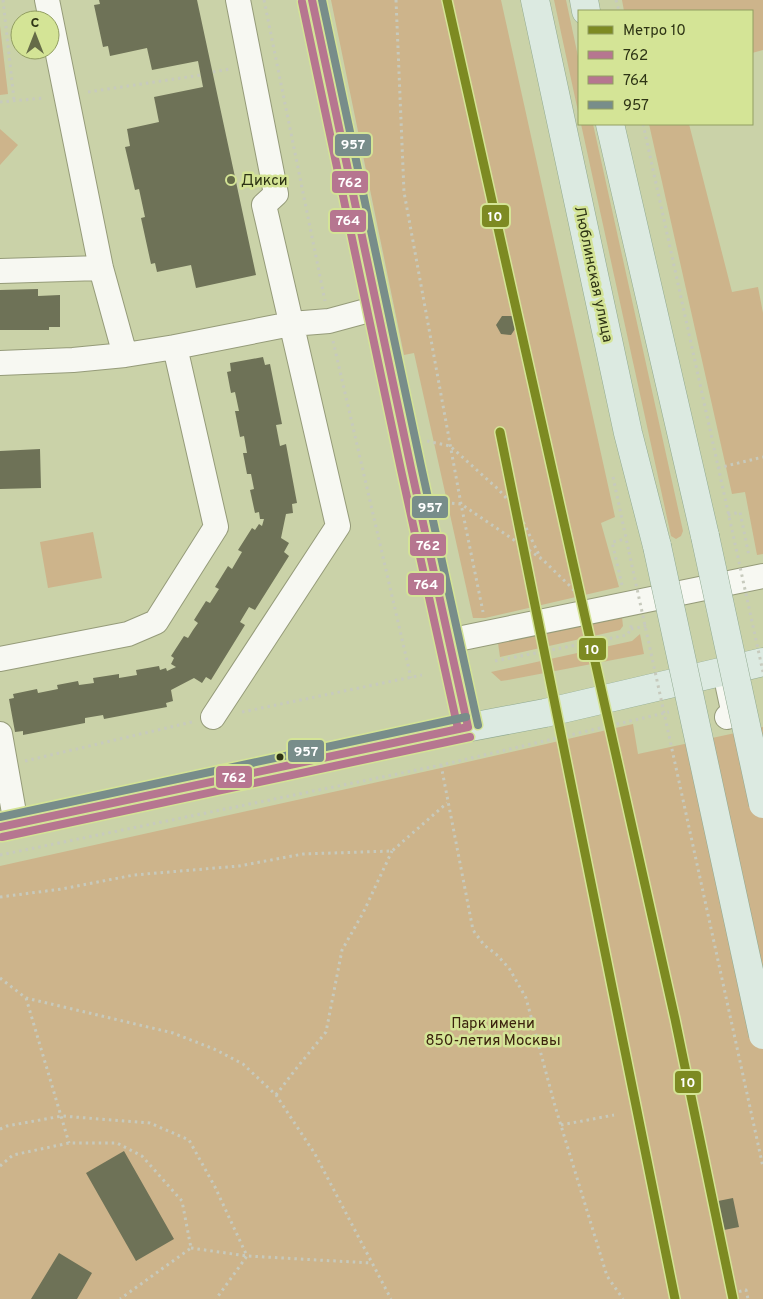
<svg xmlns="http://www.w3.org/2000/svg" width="763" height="1299" font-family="Overpass,sans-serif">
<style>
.green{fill:#cdb48b}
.building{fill:#6e7257}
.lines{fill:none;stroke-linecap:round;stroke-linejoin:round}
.minor-casing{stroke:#959b79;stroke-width:26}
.major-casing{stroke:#90a990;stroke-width:29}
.path{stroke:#c7cabd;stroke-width:3;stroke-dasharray:2.5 4;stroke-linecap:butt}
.minor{stroke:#f7f8f2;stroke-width:24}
.major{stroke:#dceae1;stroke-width:28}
.major-bridge-casing{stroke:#90a990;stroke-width:29;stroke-linecap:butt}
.path-bridge{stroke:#c7cabd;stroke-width:3;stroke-dasharray:2.5 4;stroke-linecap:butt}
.major-bridge{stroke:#dceae1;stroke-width:28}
.bus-1-casing{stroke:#d4e496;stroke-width:11}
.bus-2-casing{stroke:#d4e496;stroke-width:11}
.bus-3-casing{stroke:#d4e496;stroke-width:11}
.bus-1{stroke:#b67690;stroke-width:8}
.bus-2{stroke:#b67690;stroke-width:8}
.bus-3{stroke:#788d8a;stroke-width:8}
.metro-1-casing{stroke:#d4e496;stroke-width:12}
.metro-1{stroke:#7d8a22;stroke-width:9}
.poi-dot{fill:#656b48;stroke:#d4e496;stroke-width:2}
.bus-dot{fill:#2e3415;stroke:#d4e496;stroke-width:2}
.labels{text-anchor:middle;stroke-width:5;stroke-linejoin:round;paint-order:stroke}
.poi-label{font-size:15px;fill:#2e3415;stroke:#d4e496;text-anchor:start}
.street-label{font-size:15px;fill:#2e3415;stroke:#d4e496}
.park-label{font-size:15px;fill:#3c230e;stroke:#d4e496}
.line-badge{stroke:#d4e496;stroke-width:2}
.badge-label{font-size:14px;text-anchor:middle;font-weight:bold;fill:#fff}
</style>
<rect width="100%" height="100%" fill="#cad2a8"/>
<!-- green -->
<path class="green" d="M331,0H501L615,517L601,523L619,587L485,618H473L414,353L404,355Z
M554,0H566L579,61V116Z
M622,0H763V50L752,53V11H624Z
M0,26L8,94L0,95Z
M581,124H593L683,531L681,536L676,539L671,536Z
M649,124H689L732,292L758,287L763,313V554L757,555L745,492L732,494Z
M0,129L18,145L0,165Z
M93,532L102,578L48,588L40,542Z
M622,617L623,626L620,630L500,657L498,643Z
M640,634L644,654L508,680L501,681L491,672L632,641Z
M633,724L638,754L763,727V1299H0V866L441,768Z"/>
<!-- building -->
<path class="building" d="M99,0H197L256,275L196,288L191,265L157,272L155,263L151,264L141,218L145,217L139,189L135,190L125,147L130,146L127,129L159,122L154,97L203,87L198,61L152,70L147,48L110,56L108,46L103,47L94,5L100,4Z
M38,289V296L60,295V327H49V330H0V290Z
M502,316H512L517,326L511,335L501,334L496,325Z
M263,357L265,365L270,364L282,424L276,425L280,446L286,444L297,503L292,504L293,513L286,514L281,538L289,543L284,552L289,556L255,610L249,607L240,622L245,625L211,680L206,677L202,683L194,678L171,690L173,701L166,703L167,707L104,719L103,715L85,718V723L23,735V731L15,732L9,699L14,698L13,694L37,689L38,693L58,689L57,685L78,681L79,685L94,683L93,678L119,674V678L137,675L136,670L159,666L160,670L166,668L167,671L176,667L171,664L174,658L171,656L184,636L188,638L193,630L198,623L194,620L206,601L210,603L219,589L215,587L228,566L232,569L242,552L238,550L252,528L255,530L259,524L262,526L264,519H260L259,512L255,513L250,490L254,489L251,474H247L243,453H247L244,436L240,437L235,411H239L235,392L231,393L227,372L231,371L230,363Z
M40,449L41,488L0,489V451Z
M124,1151L174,1239L136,1261L86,1173Z
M733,1198L739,1227L719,1231L713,1202Z
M59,1253L92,1273L77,1299H31Z"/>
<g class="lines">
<defs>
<path id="minor" d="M47,0L101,268L125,355
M312,0L411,468L468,727
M0,271L101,268
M0,363L73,360L125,355L175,347L291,324L329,321L377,308
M448,641L763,576
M0,659L128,634L156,622L216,527L175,347
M213,717L338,526L264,205L276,194L238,0
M727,717L734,715L728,687
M0,734L16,824"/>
<path id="major" d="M535,0L628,433L657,546
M584,0L586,11
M610,124L705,536
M0,827L434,734L545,713L763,662"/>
</defs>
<!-- minor casing -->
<use href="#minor" class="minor-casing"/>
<!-- major casing -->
<use href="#major" class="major-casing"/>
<!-- path -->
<path class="path" d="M3,0L14,100
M264,0L325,301
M396,0L404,192L461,504L483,612
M616,0L619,11
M213,72L230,69
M88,92L201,75
M0,102L44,98
M643,124L732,530
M333,341L411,678
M427,441L450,446L498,489L518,511L541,559
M718,468L763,457
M613,477L629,552
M439,502L461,504L542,559L573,589L574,592
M728,515L740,512L749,556
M622,585L612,542L626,539
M631,629L650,625
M495,661L627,635L631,629V625
M242,712L422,675
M25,761L192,722
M441,765L473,930L484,945L496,954L509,968L526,998L555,1106L607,1276L623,1299
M0,855L441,765L669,712
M0,897L62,889L134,875L239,866L303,854L392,851L447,803
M0,978L26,998L173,1033L214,1049L243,1064L276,1095L315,1154L391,1299
M26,998L69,1143
M276,1095L295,1070L326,1032L342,950L363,913L392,851
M561,1125L614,1115
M0,1129L7,1126L62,1116L150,1123L189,1140L215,1187L247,1256L216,1299
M0,1166L13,1155L69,1143H117L142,1156L182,1201L191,1248L120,1299
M191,1248L247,1256L371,1263
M730,1280L733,1293L746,1290L748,1299"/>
<!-- minor -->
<use href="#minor" class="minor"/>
<!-- major -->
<use href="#major" class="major"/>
<defs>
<path id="major-bridge" d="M705,536L763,804
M657,546L763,1035"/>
</defs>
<!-- major-bridge casing -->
<use href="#major-bridge" class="major-bridge-casing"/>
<!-- path-bridge -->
<path class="path-bridge" d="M732,530L763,672
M629,552L763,1167"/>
<!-- major-bridge -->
<use href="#major-bridge" class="major-bridge"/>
<defs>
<path id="bus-1" d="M312,0L411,468L468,727
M0,827L468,727"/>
<path id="bus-2" d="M302,2L401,470L458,729
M2,837L470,737"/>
<path id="bus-3" d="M322,0L421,466L478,725
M0,817L466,717"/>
</defs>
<!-- bus-1 casing -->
<use href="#bus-1" class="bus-1-casing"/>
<!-- bus-2 casing -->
<use href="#bus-2" class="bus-2-casing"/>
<!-- bus-3 casing -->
<use href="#bus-3" class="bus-3-casing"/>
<!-- bus-1 -->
<use href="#bus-1" class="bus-1"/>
<!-- bus-2 -->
<use href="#bus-2" class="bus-2"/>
<!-- bus-3 -->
<use href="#bus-3" class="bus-3"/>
<defs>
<path id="metro-1" d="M447,0L675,1019L733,1299
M500,432L675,1299"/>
</defs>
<!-- metro-1 casing -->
<use href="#metro-1" class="metro-1-casing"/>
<!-- metro-1 -->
<use href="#metro-1" class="metro-1"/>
</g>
<!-- markers -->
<circle class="poi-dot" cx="231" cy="180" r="5"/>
<circle class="bus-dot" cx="280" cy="757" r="4.5"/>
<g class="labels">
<!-- poi labels -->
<g class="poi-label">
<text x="241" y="185">Дикси</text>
</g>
<!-- street labels -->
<g class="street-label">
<text transform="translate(594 274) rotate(78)" y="5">Люблинская улица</text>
</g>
<!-- park labels -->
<g class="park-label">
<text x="493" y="1028">Парк имени<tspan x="493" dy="17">850-летия Москвы</tspan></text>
</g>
</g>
<g class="line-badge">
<rect x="334" y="133" width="38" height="24" rx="5" fill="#788d8a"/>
<rect x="331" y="170" width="38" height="24" rx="5" fill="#b67690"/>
<rect x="481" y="204" width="29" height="24" rx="5" fill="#7d8a22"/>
<rect x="329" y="209" width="38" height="24" rx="5" fill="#b67690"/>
<rect x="411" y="495" width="38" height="24" rx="5" fill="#788d8a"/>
<rect x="409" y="533" width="38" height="24" rx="5" fill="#b67690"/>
<rect x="407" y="572" width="38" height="24" rx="5" fill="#b67690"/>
<rect x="578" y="637" width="29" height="24" rx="5" fill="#7d8a22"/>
<rect x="287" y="739" width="38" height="24" rx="5" fill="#788d8a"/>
<rect x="215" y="765" width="38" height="24" rx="5" fill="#b67690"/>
<rect x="674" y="1070" width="28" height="24" rx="5" fill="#7d8a22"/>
</g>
<g class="badge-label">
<text x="353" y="149">957</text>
<text x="350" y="187">762</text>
<text x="495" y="221">10</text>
<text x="348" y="225">764</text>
<text x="430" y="512">957</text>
<text x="428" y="550">762</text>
<text x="426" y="589">764</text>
<text x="592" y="654">10</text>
<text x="306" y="756">957</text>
<text x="234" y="782">762</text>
<text x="688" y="1087">10</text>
</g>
<!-- legend -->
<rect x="578" y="10" width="175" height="115" fill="#d4e496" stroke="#929e62"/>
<rect x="588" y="26" width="25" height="8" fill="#7d8a22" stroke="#929e62"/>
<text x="623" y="35" font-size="15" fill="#2e3415">Метро 10</text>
<rect x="588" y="51" width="25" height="8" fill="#b67690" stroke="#929e62"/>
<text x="623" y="60" font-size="15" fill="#2e3415">762</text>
<rect x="588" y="76" width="25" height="8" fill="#b67690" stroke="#929e62"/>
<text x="623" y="85" font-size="15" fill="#2e3415">764</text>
<rect x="588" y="101" width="25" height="8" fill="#788d8a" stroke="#929e62"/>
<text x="623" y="110" font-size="15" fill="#2e3415">957</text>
<!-- north arrow -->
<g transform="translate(35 35)"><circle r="24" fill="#d4e496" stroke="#929e62"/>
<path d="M0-4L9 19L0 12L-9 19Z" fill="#656b48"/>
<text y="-8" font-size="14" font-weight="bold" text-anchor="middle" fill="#2e3415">С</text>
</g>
</svg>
